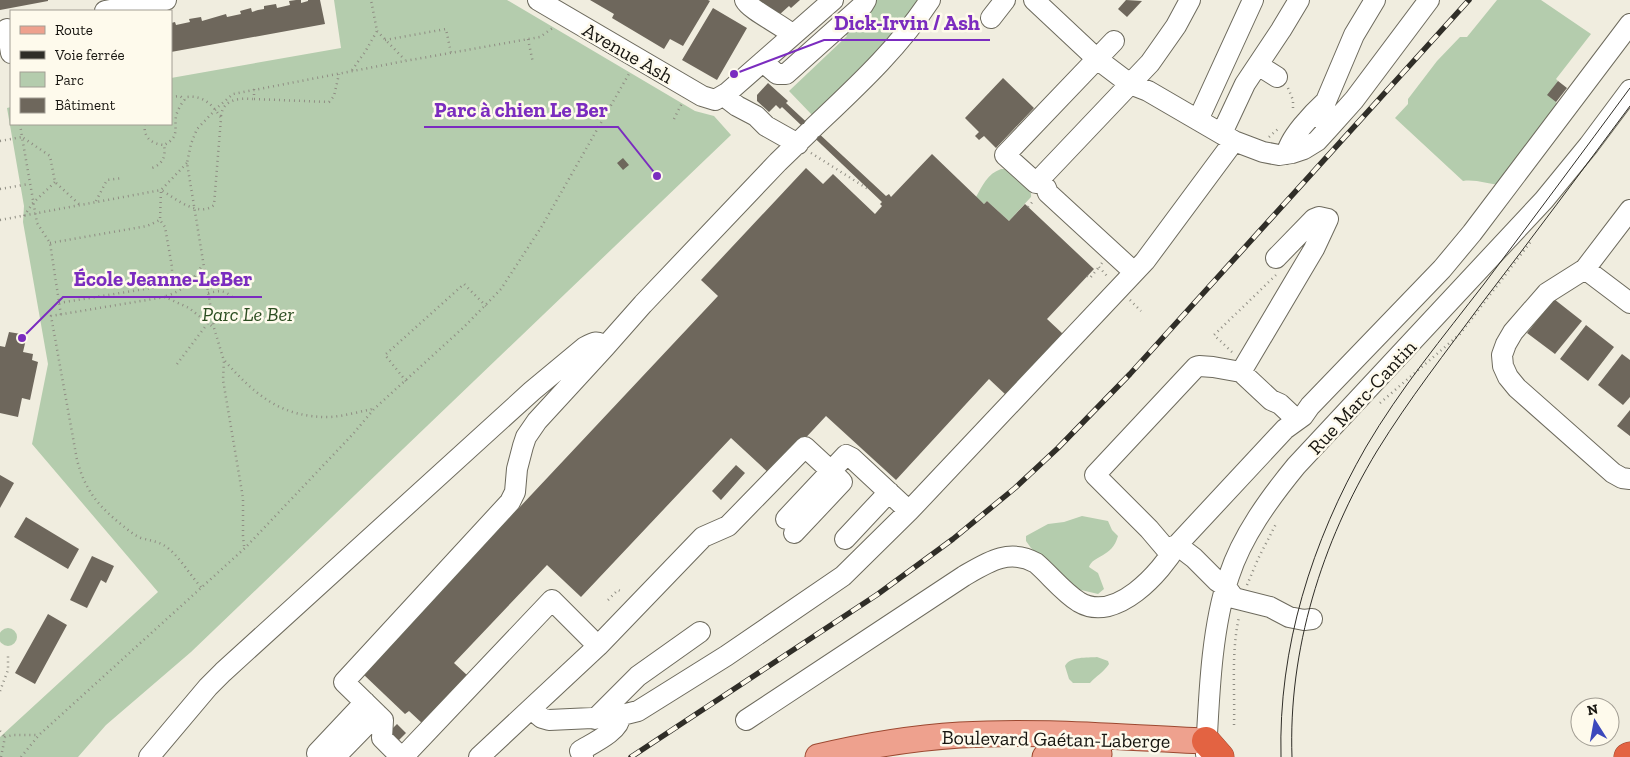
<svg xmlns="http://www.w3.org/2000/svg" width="1630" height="757" font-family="'Zilla Slab',serif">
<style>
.green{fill:#b4ccad}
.building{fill:#6e675c}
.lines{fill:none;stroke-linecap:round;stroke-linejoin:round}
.minor-casing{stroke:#6d6a5d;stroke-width:22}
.major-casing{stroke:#9c4830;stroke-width:27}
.highway-casing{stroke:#9c4830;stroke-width:29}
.path{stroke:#8f8d83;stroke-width:2.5;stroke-dasharray:1 4;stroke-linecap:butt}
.minor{stroke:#fff;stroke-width:20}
.major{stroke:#eea18e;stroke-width:25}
.highway{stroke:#e36342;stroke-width:28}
.tram{stroke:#302e28;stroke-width:1}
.rail-casing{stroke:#302e28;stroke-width:5.5}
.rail{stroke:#fefaec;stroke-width:4;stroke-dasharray:11;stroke-linecap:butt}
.labels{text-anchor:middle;stroke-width:5;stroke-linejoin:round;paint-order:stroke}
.street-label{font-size:20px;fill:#171510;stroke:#fefaec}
.park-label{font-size:20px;font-style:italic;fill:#2c4e21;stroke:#fefaec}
.leader{fill:none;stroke:#7b2cbf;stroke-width:2}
.callout-dot{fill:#7b2cbf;stroke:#fefaec;stroke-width:2}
.callout-label{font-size:21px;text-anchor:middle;font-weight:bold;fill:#7b2cbf;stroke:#fefaec;stroke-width:5;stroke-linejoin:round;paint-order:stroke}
</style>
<rect width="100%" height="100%" fill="#f0eddf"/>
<!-- green -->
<path class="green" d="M334,0H507L695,111L714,116L731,135L191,652L106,725L78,757H0V737L158,592L32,444L48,364L23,222L24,206L7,108L11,107V124H171V78L341,48Z
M872,0H921L886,45L813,116L789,91L847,36L842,30Z
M1497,0H1541L1591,34L1556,79L1558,81L1548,95L1556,102L1560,109L1501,185C1488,184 1475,179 1463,181L1395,118L1408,104V99L1437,61L1460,37H1467Z
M1001,169H1006C1015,176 1033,185 1031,197L1009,221L987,201L984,204L976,197C983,185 987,174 1001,169Z
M1082,516L1108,521L1112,530L1118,536C1112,558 1093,555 1089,567L1098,573L1104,589L1098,594L1077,589L1031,548L1026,541V536L1048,524L1064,522Z
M-1 637a9 9 0 1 1 18 0a9 9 0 1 1-18 0Z
M1097,657L1108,661L1109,664C1104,672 1096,676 1090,683H1073L1069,679L1065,666C1070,656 1087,658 1097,657Z"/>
<!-- building -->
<path class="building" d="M0,0H48V1L0,10Z
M296,0H301V3L308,1V0H320L325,24L171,52V23L175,22L176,25L190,22L189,19L201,17L202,21L226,14L227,17L241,14L240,11L251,8L252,12L258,10L264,9V6L276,4L277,8L290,5L289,1Z
M590,0H708L710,1L683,46L670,39L664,49L612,18L614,14Z
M757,0H800L791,8L789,6L779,15Z
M1126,0L1142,1L1127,17L1118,9Z
M713,8L747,28L717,80L682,60Z
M1003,78L1034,108L996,148L984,136L979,140L975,136L979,132L965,118Z
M1558,81L1567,88L1556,102L1547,95Z
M768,83L788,101L786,103L886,196L889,194L891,197L932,154L984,204L987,201L1009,221L1025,204L1094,269L1047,319L1063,334L1006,395L989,379L896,480L826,416L771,475L731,438L581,597L547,565L454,663L468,676L423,724L409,711L405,714L363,674L718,296L701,280L806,168L823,184L833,174L875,214L882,206L880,204L882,202L782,107L780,109L776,105L769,112L757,101V95Z
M623,158L629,165L623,170L617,163Z
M1554,299L1582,321L1555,354L1527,333Z
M1586,325L1614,347L1588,381L1560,359Z
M9,332L27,335L23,352L33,354L32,360L38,362L30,400L22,398L18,417L0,413V346L5,347Z
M1622,354L1630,360V397L1623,405L1598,385Z
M1630,410V436L1617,426Z
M736,465L745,473L721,500L712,491Z
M0,475L14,483L0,508Z
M26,517L79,549L68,569L14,537Z
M92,556L114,566L106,583L101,580L87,608L70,600Z
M48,614L67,625L35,684L15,673Z
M397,724L406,733L398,741L389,732Z"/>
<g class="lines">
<defs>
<path id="minor" d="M538,0L702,96L715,100L727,93L833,0
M745,0C750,10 782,25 793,35
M1034,0L1097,59L1130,84L1148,91L1234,141L1263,152L1279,155L1292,153L1304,149L1317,141L1328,129L1354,100L1429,0
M105,11L166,0
M991,18L1005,0
M7,29L11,53
M1114,41L1005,155L1036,183L1150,63L1176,26L1190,0
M763,62L777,74H786L863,5L866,0
M1258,65L1277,77
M724,96L737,106L756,116L766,126L798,144
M1198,120L1253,0
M813,128C855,88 898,49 930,0
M1328,129C1322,121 1323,110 1326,101L1354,35L1375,0
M1222,133L1245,84L1281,30L1299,0
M1287,154C1288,139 1314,112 1326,101
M1039,180L1046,188L1048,193L1134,272
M1630,210L1585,269L1547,293L1513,332L1506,344L1502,355L1503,366L1508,377L1517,388L1613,473L1622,478L1630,479
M1585,269L1630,303
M1241,372L1314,249L1328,219L1319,217L1314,219L1276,258
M786,519L831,471L842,482L794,533
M845,539L889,492
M1177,545L1166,549L1149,529L1095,475L1196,367L1199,366L1213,367L1241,372L1271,400L1280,404L1297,420
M1177,545L1194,558L1217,581L1226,587L1234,598L1270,607L1289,617L1304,620L1312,619
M598,646L703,537L728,526L805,447L831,471L846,455L852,458L909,511
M531,709L542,718L549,720L614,717L638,711L726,656L843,576L909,511L1145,261L1234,141
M595,719L638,676L700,632
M746,720L964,576C988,562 1009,548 1036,563C1050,575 1063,592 1079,602C1116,624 1161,572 1177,545L1285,429L1303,416L1310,406L1442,269L1472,233L1630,24
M317,753L365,702
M1206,754C1209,698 1211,629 1229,576C1242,536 1269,499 1296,466L1544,200L1589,145L1630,90
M149,757L208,687L223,672L532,391L585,347C594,342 598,340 605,347
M335,757L377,714
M401,757L382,738L383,720L344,682L510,502L515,492L517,469L523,446L526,437L537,421L605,347L643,304L778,162L809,132
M403,757L552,600L598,646L479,757
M583,757L580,751C591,744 620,731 620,717"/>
<path id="major" d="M818,757C864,746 912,738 960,735C1042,730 1125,738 1206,741
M1045,757L1066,753L1099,754"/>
<path id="highway" d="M1206,741L1220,757
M1628,757L1630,756"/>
</defs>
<!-- minor casing -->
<use href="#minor" class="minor-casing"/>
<!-- major casing -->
<use href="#major" class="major-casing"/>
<!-- highway casing -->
<use href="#highway" class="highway-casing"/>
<!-- path -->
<path class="path" d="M377,31L405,60
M528,39L533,63
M385,40L446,29L451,53
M352,70L365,52L377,31L371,0
M1288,88L1293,100V109
M254,89V99L329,102L334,96L339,74
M171,97L180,96L185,100
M221,116C223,99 239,98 253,99
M674,119L682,103
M20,124L22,137L50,156L55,182L79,204
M145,124C143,137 151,144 164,145
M1269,137L1278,129
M0,141L22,137L37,223L50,243L61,315
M811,153L868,189
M0,189L29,184
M96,201L107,180L123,178
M1028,207L1034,200
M24,216L33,203L55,182
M0,220L161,190L187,163
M50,243L147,226L160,220
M1102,263L1099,267L1107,276
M1087,276L1090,278L1099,267
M208,293C219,291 224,289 233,298
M166,296C183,291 194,280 202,265
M1130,300L1141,311
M59,303L157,287L169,283L172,278V267L165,227L160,220L161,190C175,198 198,218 214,205L221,118C213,105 203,95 187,97C182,102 178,109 176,116C174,129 180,137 164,145C166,156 163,164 152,168
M1232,352L1214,335L1276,275
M225,361C255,395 282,418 330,417C344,416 359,412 372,409
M177,364L208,323
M406,381L385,355L464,284L486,306
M1380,403L1460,334L1532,240
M244,546L243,536V498L223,380L224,361L214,328L187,163L191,144L197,129L218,107L233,94L405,61L540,37L554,27
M1247,585L1258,559L1277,522
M201,587C190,575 181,559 169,549C160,541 151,541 141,538C134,535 128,530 122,525C98,506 85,490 77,460L51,316L165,297L189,308L213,327
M608,600L618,590L623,592
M0,691L8,670V655
M1234,725C1235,689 1231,653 1239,617
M0,731L5,737
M1,757L5,737L13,735H39
M21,757L39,735L245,548L353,434L374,409L464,327L501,289L542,226L630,72"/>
<!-- minor -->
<use href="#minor" class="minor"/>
<!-- major -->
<use href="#major" class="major"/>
<!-- highway -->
<use href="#highway" class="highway"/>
<!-- tram -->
<path class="tram" d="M1281,757C1278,648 1312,541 1366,447C1400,389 1443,337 1484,284C1533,219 1582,153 1630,88
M1292,757C1288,650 1322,542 1377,451C1409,399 1446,352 1482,303C1532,238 1581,172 1630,106"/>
<defs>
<path id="rail" d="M631,757L878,594L953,539L1015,488L1058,448L1130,374L1469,0"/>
</defs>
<!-- rail casing -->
<use href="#rail" class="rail-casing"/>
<!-- rail -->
<use href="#rail" class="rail"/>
</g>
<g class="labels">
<!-- street labels -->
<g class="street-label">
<text transform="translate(628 53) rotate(30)" y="7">Avenue Ash</text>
<text transform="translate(1362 397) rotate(-47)" y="7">Rue Marc-Cantin</text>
<text transform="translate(1056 739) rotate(1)" y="7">Boulevard Gaétan-Laberge</text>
</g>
<!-- park labels -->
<g class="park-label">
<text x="248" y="321">Parc Le Ber</text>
</g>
</g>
<!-- callouts -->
<path class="leader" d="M734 74L824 40H990M657 176L618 127H424M22 338L63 297H262"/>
<g class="callout-dot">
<circle cx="734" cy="74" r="5"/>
<circle cx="657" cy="176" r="5"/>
<circle cx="22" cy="338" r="5"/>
</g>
<g class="callout-label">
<text x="907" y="30">Dick-Irvin / Ash</text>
<text x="521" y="117">Parc à chien Le Ber</text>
<text x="163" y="286">École Jeanne-LeBer</text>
</g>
<!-- legend -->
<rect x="10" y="10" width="162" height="115" fill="#fefaec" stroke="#a29e94"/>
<rect x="20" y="26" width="25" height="8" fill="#eea18e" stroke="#a29e94"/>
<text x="55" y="35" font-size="15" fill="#171510">Route</text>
<rect x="20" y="51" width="25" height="8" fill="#302e28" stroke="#a29e94"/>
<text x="55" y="60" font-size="15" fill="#171510">Voie ferrée</text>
<rect x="20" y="72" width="25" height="15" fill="#b4ccad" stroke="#a29e94"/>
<text x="55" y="85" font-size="15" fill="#171510">Parc</text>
<rect x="20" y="98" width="25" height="15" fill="#6e675c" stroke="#a29e94"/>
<text x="55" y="110" font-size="15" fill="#171510">Bâtiment</text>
<!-- north arrow -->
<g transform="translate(1595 722) rotate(349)"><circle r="24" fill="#fefaec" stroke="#a29e94"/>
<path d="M0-4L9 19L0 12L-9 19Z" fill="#3b48bc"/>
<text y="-8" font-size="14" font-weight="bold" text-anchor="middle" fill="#171510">N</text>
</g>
</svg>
